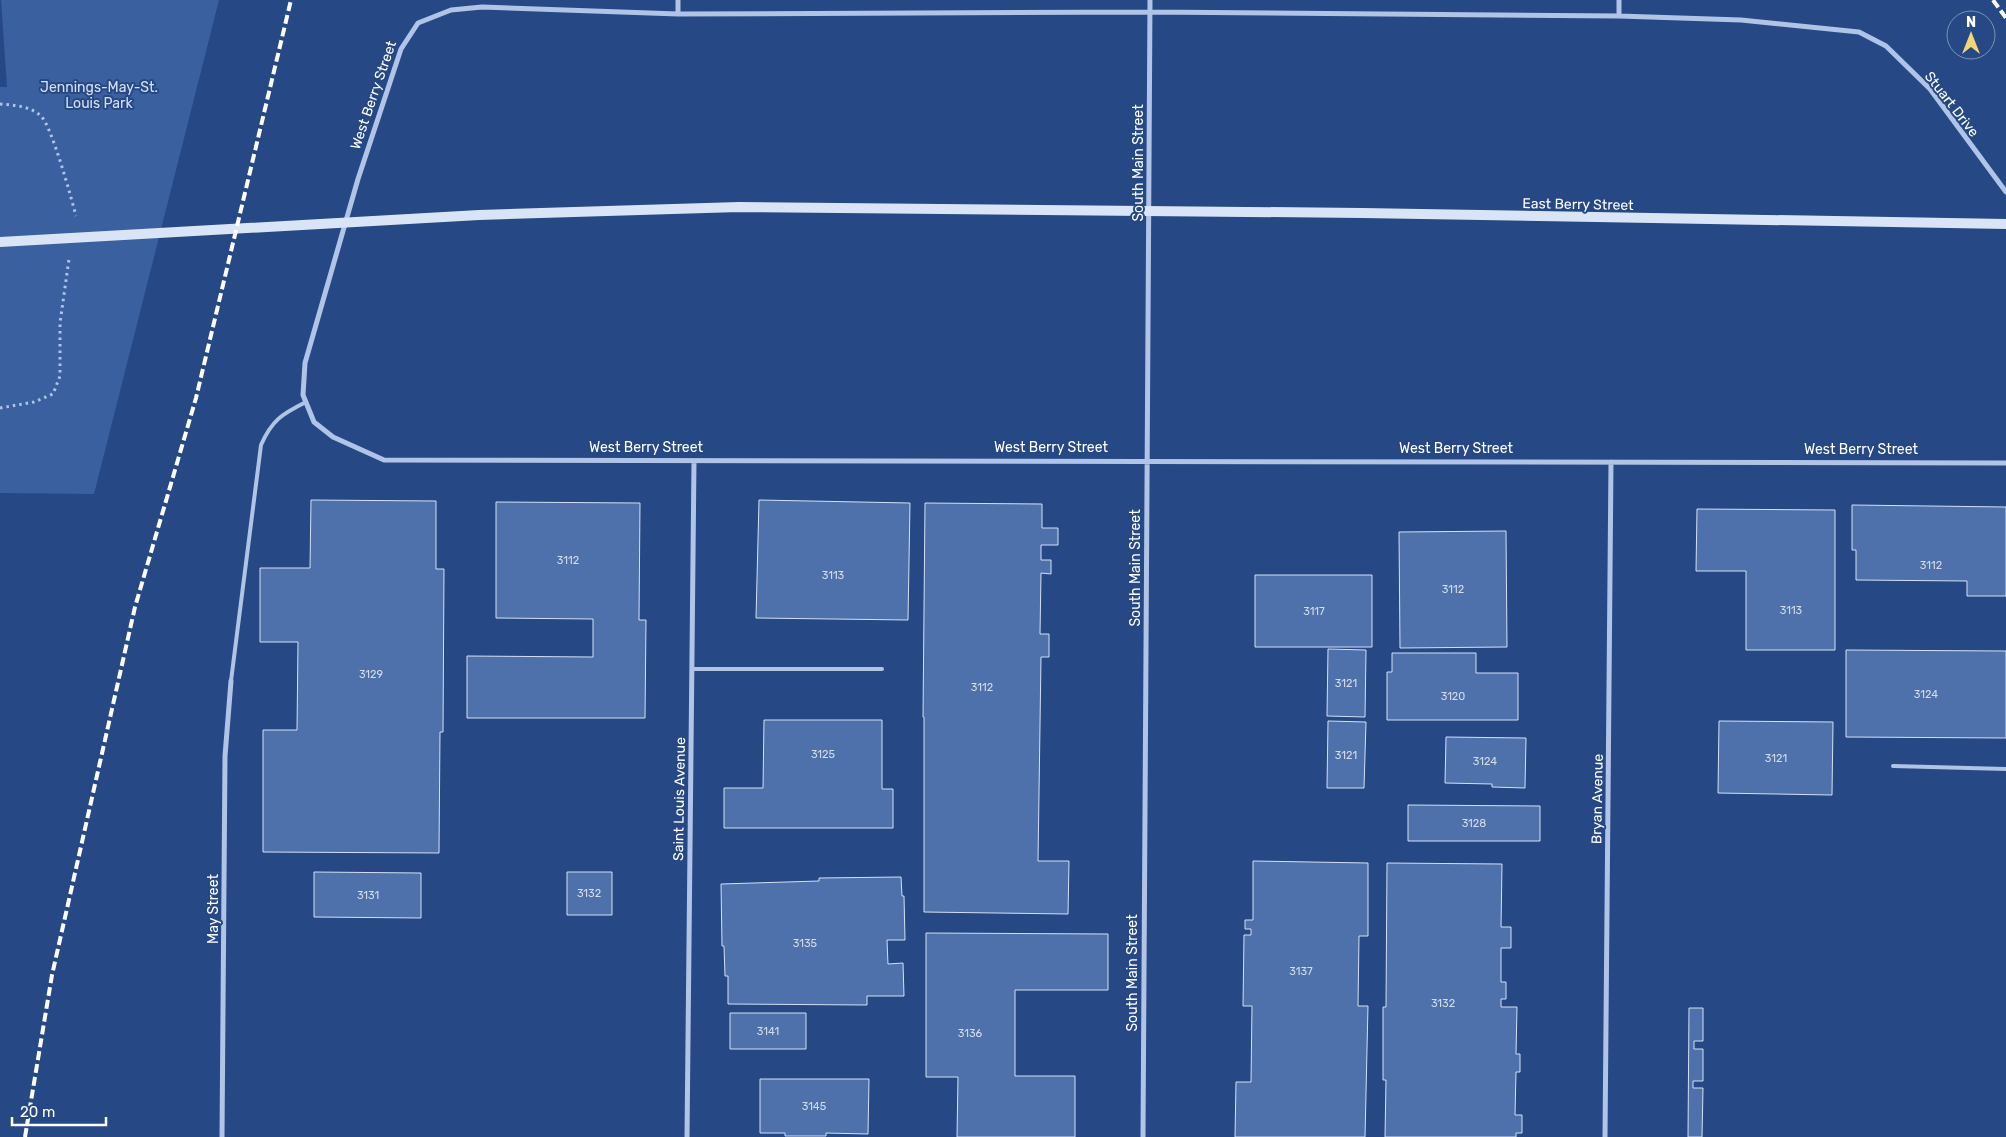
<svg xmlns="http://www.w3.org/2000/svg" width="2006" height="1137" font-family="Rubik,sans-serif">
<style>
.green{fill:#3b60a0}
.building{fill:#4f71ab;stroke:#d3e0f6}
.lines{fill:none;stroke-linecap:round;stroke-linejoin:round}
.path{stroke:#afc4e7;stroke-width:3;stroke-dasharray:2.5 4;stroke-linecap:butt}
.lane{stroke:#afc4e7;stroke-width:4}
.street{stroke:#afc4e7;stroke-width:5}
.secondary{stroke:#d9e4f6;stroke-width:10}
.rail{stroke:#fff;stroke-width:4;stroke-dasharray:9 4;stroke-linecap:butt}
.labels{text-anchor:middle;stroke-width:4;stroke-linejoin:round;paint-order:stroke}
.number-label{font-size:11px;fill:#d3dcea}
.park-label{font-size:14px;fill:#d3e0f6;stroke:#264884}
.street-label{font-size:14px;fill:#fff;stroke:#264884}
</style>
<rect width="100%" height="100%" fill="#264884"/>
<!-- green -->
<path class="green" d="M1,0H219L94,494L0,493V87H7Z"/>
<!-- building -->
<path class="building" d="M311,500L436,501V569H444L443,732H440L439,853L263,852V730H297L298,642H260V568H310Z
M759,500L910,503L908,620L756,618Z
M496,502L640,503L639,620H646L645,718H467V656L593,657V619L496,618Z
M925,503L1042,504V528H1058V545H1041V560H1051V574L1041,573L1040,634H1049V657H1041L1038,861H1069L1068,914L924,912V717H923Z
M1852,505L2006,507V596H1967V581L1856,580V550H1852Z
M1697,509L1835,510V650H1746V571H1696Z
M1506,531L1507,647L1400,648L1399,532Z
M1255,575H1372V647H1255Z
M1328,649L1366,650L1365,717L1327,716Z
M1846,650L2006,651V738L1846,737Z
M1392,653H1476V673H1518V720H1387V672H1392Z
M764,720H882V789H893V828H724V788H763Z
M1328,721L1366,722L1364,788H1327Z
M1719,721L1833,722L1832,795L1718,793Z
M1446,737L1526,738L1525,788L1492,787V784L1445,783Z
M1408,805L1540,806V841H1408Z
M1253,861L1368,863V936H1359L1358,1006H1368L1365,1137H1235L1236,1082H1251L1252,1006H1243L1244,935H1251V929H1245V920H1253Z
M1387,863L1502,864L1501,927H1511V948H1501V982H1506V999H1501V1007H1517L1516,1054H1520V1072H1516L1515,1115H1522V1133H1516V1137H1385L1386,1080H1383V1007H1386Z
M314,872L421,873V918L314,917Z
M567,872H612V915H567Z
M901,877L902,896H904L905,940H887L888,964L903,963L904,996H867V1005L728,1004V976H725L724,946H722L721,884L819,881V878Z
M926,933L1108,934V990H1015V1076H1075V1137H957L958,1077H926Z
M1689,1008H1703V1041H1694V1049H1703V1081H1693V1088H1703L1702,1137H1688Z
M730,1013H806V1049H730Z
M760,1079H869L868,1134L826,1133V1136H785V1133H760Z"/>
<g class="lines">
<!-- path -->
<path class="path" d="M0,104C14,105 30,106 41,116C52,127 71,197 76,216
M0,408L34,402L53,394L60,376V323L69,259"/>
<!-- lane -->
<path class="lane" d="M692,669H882
M231,681L261,445C272,420 282,414 306,402
M1893,766L2006,769"/>
<!-- street -->
<path class="street" d="M1619,0V16
M678,14V0
M2006,192L1930,89L1886,46L1859,32L1741,20L1619,16L1150,12L678,14L482,7L451,10L418,23L401,49L358,179L305,363L303,395L314,422L333,437L384,460L2006,463
M222,1137L225,756L231,681
M687,1137L694,461
M1143,1137L1150,0
M1605,1137L1611,462"/>
<!-- secondary -->
<path class="secondary" d="M0,242L479,215L739,207L1362,213L2006,224"/>
<!-- rail -->
<path class="rail" d="M1993,0L2006,18
M25,1137L52,975L135,607L196,398L291,0"/>
</g>
<g class="labels">
<!-- number labels -->
<g class="number-label">
<text x="568" y="564">3112</text>
<text x="1931" y="569">3112</text>
<text x="833" y="579">3113</text>
<text x="1453" y="593">3112</text>
<text x="1791" y="614">3113</text>
<text x="1314" y="615">3117</text>
<text x="371" y="678">3129</text>
<text x="1346" y="687">3121</text>
<text x="982" y="691">3112</text>
<text x="1926" y="698">3124</text>
<text x="1453" y="700">3120</text>
<text x="823" y="758">3125</text>
<text x="1346" y="759">3121</text>
<text x="1776" y="762">3121</text>
<text x="1485" y="765">3124</text>
<text x="1474" y="827">3128</text>
<text x="589" y="897">3132</text>
<text x="368" y="899">3131</text>
<text x="805" y="947">3135</text>
<text x="1301" y="975">3137</text>
<text x="1443" y="1007">3132</text>
<text x="768" y="1035">3141</text>
<text x="970" y="1037">3136</text>
<text x="814" y="1110">3145</text>
</g>
<!-- park labels -->
<g class="park-label">
<text x="99" y="92">Jennings-May-St.<tspan x="99" dy="16">Louis Park</tspan></text>
</g>
<!-- street labels -->
<g class="street-label">
<text transform="translate(373 95) rotate(-71)" y="5">West Berry Street</text>
<text transform="translate(1952 104) rotate(52)" y="5">Stuart Drive</text>
<text transform="translate(1138 163) rotate(-90)" y="5">South Main Street</text>
<text transform="translate(1578 204) rotate(1)" y="5">East Berry Street</text>
<text x="646" y="452">West Berry Street</text>
<text x="1051" y="452">West Berry Street</text>
<text x="1456" y="453">West Berry Street</text>
<text x="1861" y="454">West Berry Street</text>
<text transform="translate(1135 568) rotate(-90)" y="5">South Main Street</text>
<text transform="translate(679 799) rotate(-89)" y="5">Saint Louis Avenue</text>
<text transform="translate(1597 799) rotate(-89)" y="5">Bryan Avenue</text>
<text transform="translate(213 909) rotate(-90)" y="5">May Street</text>
<text transform="translate(1132 973) rotate(-90)" y="5">South Main Street</text>
</g>
</g>
<!-- north arrow -->
<g transform="translate(1971 35)"><circle r="24" fill="#264884" stroke="#7d91b5"/>
<path d="M0-4L9 19L0 12L-9 19Z" fill="#f0d675"/>
<text y="-8" font-size="14" font-weight="bold" text-anchor="middle" fill="#ffffff">N</text>
</g>
<!-- scale -->
<path d="M12 1117v8h94v-8" fill="none" stroke="#ffffff" stroke-width="2.5"/>
<text x="20" y="1117" font-size="15" fill="#ffffff" stroke="#264884" stroke-width="4" paint-order="stroke">20 m</text>
</svg>
